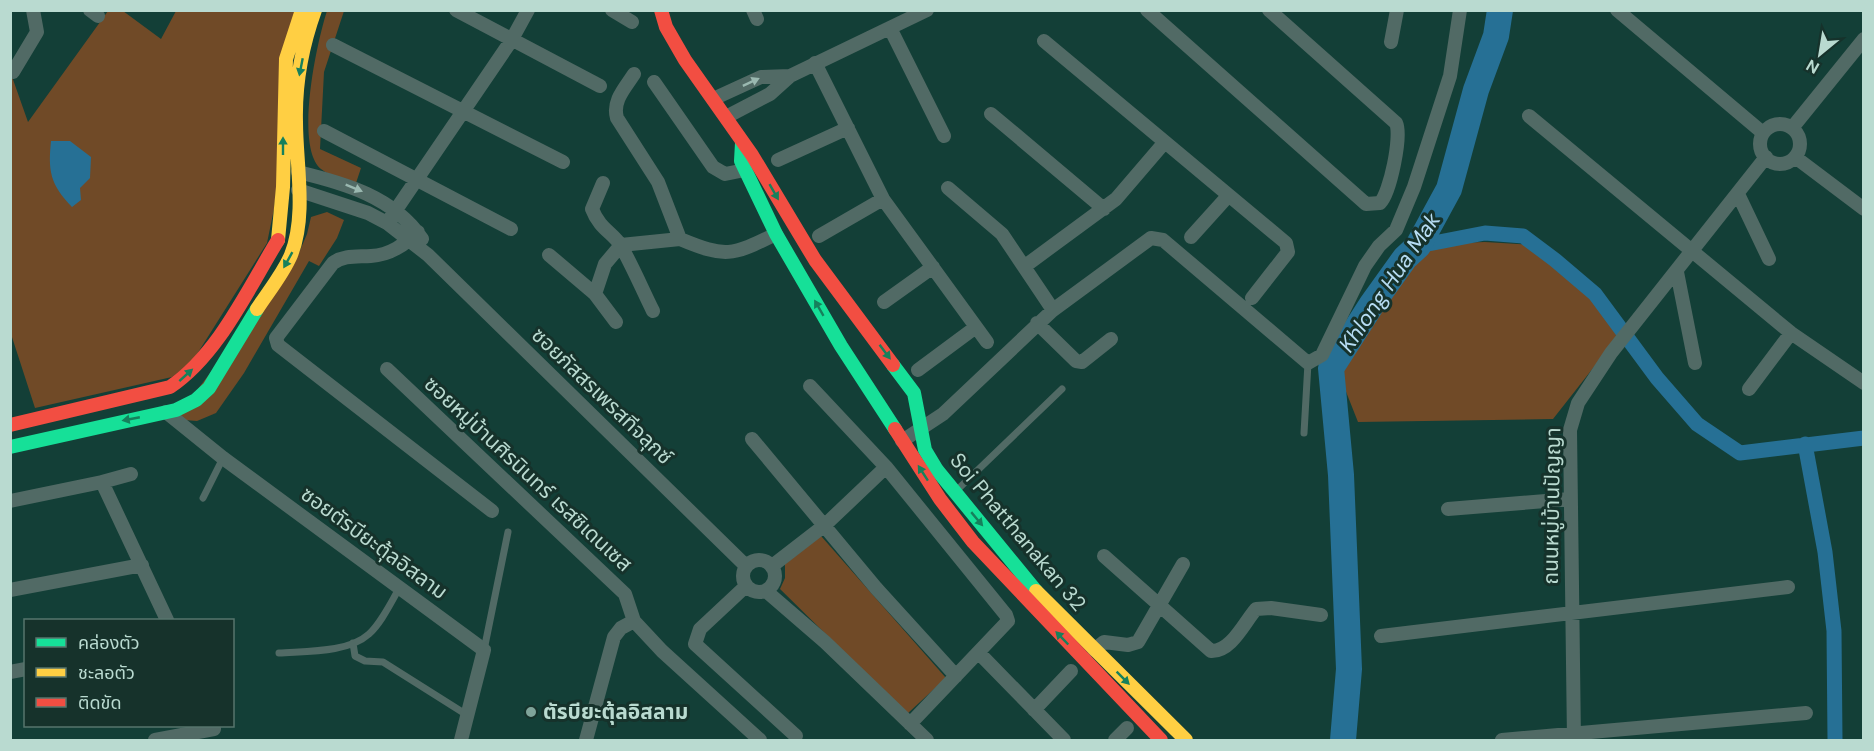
<svg xmlns="http://www.w3.org/2000/svg" width="1874" height="751" font-family="'DM Sans','Noto Sans Thai',sans-serif">
<style>
.green{fill:#704a27}
.water{fill:#267095}
.lines{fill:none;stroke-linecap:round;stroke-linejoin:round}
.canal{stroke:#267095;stroke-width:15}
.river{stroke:#267095;stroke-width:26}
.lane{stroke:#516a65;stroke-width:7}
.street{stroke:#516a65;stroke-width:14}
.fast{stroke:#16e098;stroke-width:14}
.slow{stroke:#ffcf43;stroke-width:14}
.jam{stroke:#f24e42;stroke-width:14}
.oneway{fill:#16805c}
.oneway2{fill:#9ab8b0}
.poi-dot{fill:#7fa49a;stroke:#16322b;stroke-width:2}
.labels{text-anchor:middle;stroke-width:6;stroke-linejoin:round;paint-order:stroke}
.street-label{font-size:21px;fill:#b9dad0;stroke:#16322b}
.poi-label{font-size:21px;font-weight:bold;fill:#b9dad0;stroke:#16322b;text-anchor:start}
.water-label{font-size:22px;font-style:italic;fill:#b6dcf3;stroke:#16322b}
</style>
<rect width="100%" height="100%" fill="#133f37"/>
<!-- green -->
<path class="green" d="M108,11H123L161,39L176,11H298L274,209L267,243L192,362L172,377L35,408L11,334L10,71L28,122Z
M327,11H344L324,72L320,149L361,168L356,183C344,179 331,177 321,169C294,147 317,41 327,11Z
M327,212L344,220L337,238L319,266L309,261L244,373L216,413L197,421L184,420L178,415L295,262L307,234L311,217Z
M1485,242L1535,245L1623,330L1553,419L1358,422L1339,374L1372,304L1426,244Z
M821,536L946,678L907,714L780,589L785,578V564Z"/>
<!-- water -->
<path class="water" d="M51,141H70L91,157L90,178L80,188L81,200L72,207C50,184 48,171 51,141Z"/>
<g class="lines">
<!-- canal -->
<path class="canal" d="M1418,246L1485,233L1523,236L1555,260L1595,294L1657,378L1697,424L1740,453L1864,438
M1805,444L1825,552L1834,631L1835,740"/>
<!-- river -->
<path class="river" d="M1343,740L1349,669L1341,475L1331,368L1372,304L1405,258L1418,246L1449,189L1476,90L1496,36L1500,10"/>
<!-- lane -->
<path class="lane" d="M1304,433L1308,363
M956,491L1062,389
M203,498L223,458
M353,643L355,656L365,661L383,662L467,715
M484,650L508,532
M279,653C306,651 348,653 369,634C382,622 391,602 400,587"/>
<!-- street -->
<path class="street" d="M90,10L98,16
M456,10L600,86
M612,10L632,22
M753,10L757,19
M1147,10L1366,204L1380,203C1390,193 1402,136 1396,123L1269,10
M1617,10L1763,133
M890,28L944,136
M1044,41L1286,243L1288,252L1252,298
M1391,42L1397,10
M333,45L563,162
M815,63L883,199L987,342
M13,72L37,32L33,10
M634,74C625,88 612,101 617,118L658,182L680,239C726,258 731,256 776,234
M654,82L713,167L725,174L745,170
M713,99L761,77L790,76
M991,114L1104,209
M1529,116L1791,333L1864,383
M726,117L770,94L790,76L927,10
M1760 144a20 20 0 1 1 40 0a20 20 0 1 1-40 0Z
M1792,128L1864,39
M324,131L511,229
M1795,157L1864,209
M778,160L848,128
M298,172C344,183 394,197 422,239
M603,183L592,209C600,230 614,233 621,246C633,267 642,289 653,311
M948,188L1002,234L1053,310
M298,190L368,213L387,223L428,255L746,566
M1738,194L1769,259
M387,223L511,41L528,10
M418,232C404,245 390,255 371,256C357,257 344,255 333,263L276,338L278,345L492,511
M819,236L883,199
M1191,237L1228,196
M549,255L595,294
M1025,266L1116,199L1164,143
M1677,272L1695,363
M884,302L933,267
M616,322L595,294L605,264L621,245L680,239
M1037,323L1076,361L1082,362L1111,339
M387,369L625,594L634,621L662,651L760,740
M918,370L976,327
M810,386L886,467L1006,615L1008,621L910,724
M1749,389L1791,333
M166,412L223,458L484,650L461,740
M752,439L876,588L956,676
M902,441L943,414L1053,310L1151,238L1163,240L1308,363L1322,355L1365,266L1379,246L1396,230L1414,187L1450,76L1460,10
M102,482L131,474
M10,501L102,482L167,620
M1448,509L1570,499
M1104,556L1211,651C1231,652 1244,623 1256,609L1271,608L1321,615
M743 576a16 16 0 1 1 32 0a16 16 0 1 1-32 0Z
M772,566L825,525L886,467
M746,586L700,629L695,644L796,736
M10,590L142,565
M766,591L825,642L927,740
M1381,636L1788,587
M1094,650L1104,642L1128,645L1138,642L1183,564
M979,653L1064,740
M10,672L26,669
M1034,710L1071,671
M155,740L214,729L212,726
M586,740L614,637L621,628L634,621
M1115,740L1127,728
M1502,740L1806,713
M1574,740L1570,430L1578,403L1611,353L1766,157"/>
<!-- fast -->
<path class="fast" d="M742,143L741,161L776,234L841,346L895,429
M893,365L914,393L925,450L937,470L1036,591
M10,447L176,410L196,400L209,388L257,309"/>
<!-- slow -->
<path class="slow" d="M278,240L283,187L286,59L302,10
M257,309C268,292 283,274 291,255C307,215 296,164 296,122C295,84 302,46 315,10
M1036,591L1186,740"/>
<!-- jam -->
<path class="jam" d="M661,10L666,27L685,60L752,155L815,260L893,365
M10,425L170,387C218,355 248,289 278,240
M895,429L940,499L973,542L1161,740"/>
</g>
<!-- one-way arrows -->
<defs><path id="oneway-solid" d="M-6-.8H1V-3.2L6.5 0L1 3.2V.8H-6Z" transform="scale(1.5)"/></defs>
<g class="oneway">
<use href="#oneway-solid" transform="translate(301 67) rotate(101)"/>
<use href="#oneway-solid" transform="translate(283 146) rotate(-90)"/>
<use href="#oneway-solid" transform="translate(774 192) rotate(60)"/>
<use href="#oneway-solid" transform="translate(288 260) rotate(119)"/>
<use href="#oneway-solid" transform="translate(819 308) rotate(-120)"/>
<use href="#oneway-solid" transform="translate(885 352) rotate(53)"/>
<use href="#oneway-solid" transform="translate(186 375) rotate(-42)"/>
<use href="#oneway-solid" transform="translate(131 419) rotate(169)"/>
<use href="#oneway-solid" transform="translate(923 473) rotate(-123)"/>
<use href="#oneway-solid" transform="translate(977 519) rotate(50)"/>
<use href="#oneway-solid" transform="translate(1062 638) rotate(-134)"/>
<use href="#oneway-solid" transform="translate(1123 678) rotate(45)"/>
</g>
<g class="oneway2">
<use href="#oneway-solid" transform="translate(751 82) rotate(-25)"/>
<use href="#oneway-solid" transform="translate(354 188) rotate(22)"/>
</g>
<!-- markers -->
<circle class="poi-dot" cx="531" cy="712" r="6"/>
<g class="labels">
<!-- street labels -->
<g class="street-label">
<text transform="translate(602 396) rotate(44)" y="7">ซอยภัสสรเพรสทีจลุกซ์</text>
<text transform="translate(528 474) rotate(43)" y="7">ซอยหมู่บ้านศิรนินทร์ เรสซิเดนเซส</text>
<text transform="translate(1552 506) rotate(-89)" y="7">ถนนหมู่บ้านปัญญา</text>
<text transform="translate(1018 532) rotate(50)" y="7">Soi Phatthanakan 32</text>
<text transform="translate(374 543) rotate(36)" y="7">ซอยตัรบียะตุ้ลอิสลาม</text>
</g>
<!-- poi labels -->
<g class="poi-label">
<text x="543" y="719">ตัรบียะตุ้ลอิสลาม</text>
</g>
<!-- water labels -->
<g class="water-label">
<text transform="translate(1389 282) rotate(-56)" y="8">Khlong Hua Mak</text>
</g>
</g>
<!-- border -->
<rect width="1874" height="751" fill="none" stroke="#b9dad0" stroke-width="24"/>
<!-- legend -->
<rect x="24" y="619" width="210" height="108" fill="#16322b" stroke="#57756d" stroke-width="1.5"/>
<rect x="36" y="638" width="30" height="9" fill="#16e098" stroke="#57756d" stroke-width="1.5"/>
<text x="78" y="649" font-size="18" fill="#b9dad0">คล่องตัว</text>
<rect x="36" y="668" width="30" height="9" fill="#ffcf43" stroke="#57756d" stroke-width="1.5"/>
<text x="78" y="679" font-size="18" fill="#b9dad0">ชะลอตัว</text>
<rect x="36" y="698" width="30" height="9" fill="#f24e42" stroke="#57756d" stroke-width="1.5"/>
<text x="78" y="709" font-size="18" fill="#b9dad0">ติดขัด</text>
<!-- north arrow -->
<g transform="translate(1820 54) rotate(210)" stroke="#16322b" stroke-width="4.5" paint-order="stroke">
<path d="M0-4.5L10 22L0 15L-10 22Z" fill="#b9dad0"/>
<text y="-9" font-size="16" font-weight="bold" text-anchor="middle" fill="#b9dad0">N</text>
</g>
</svg>
